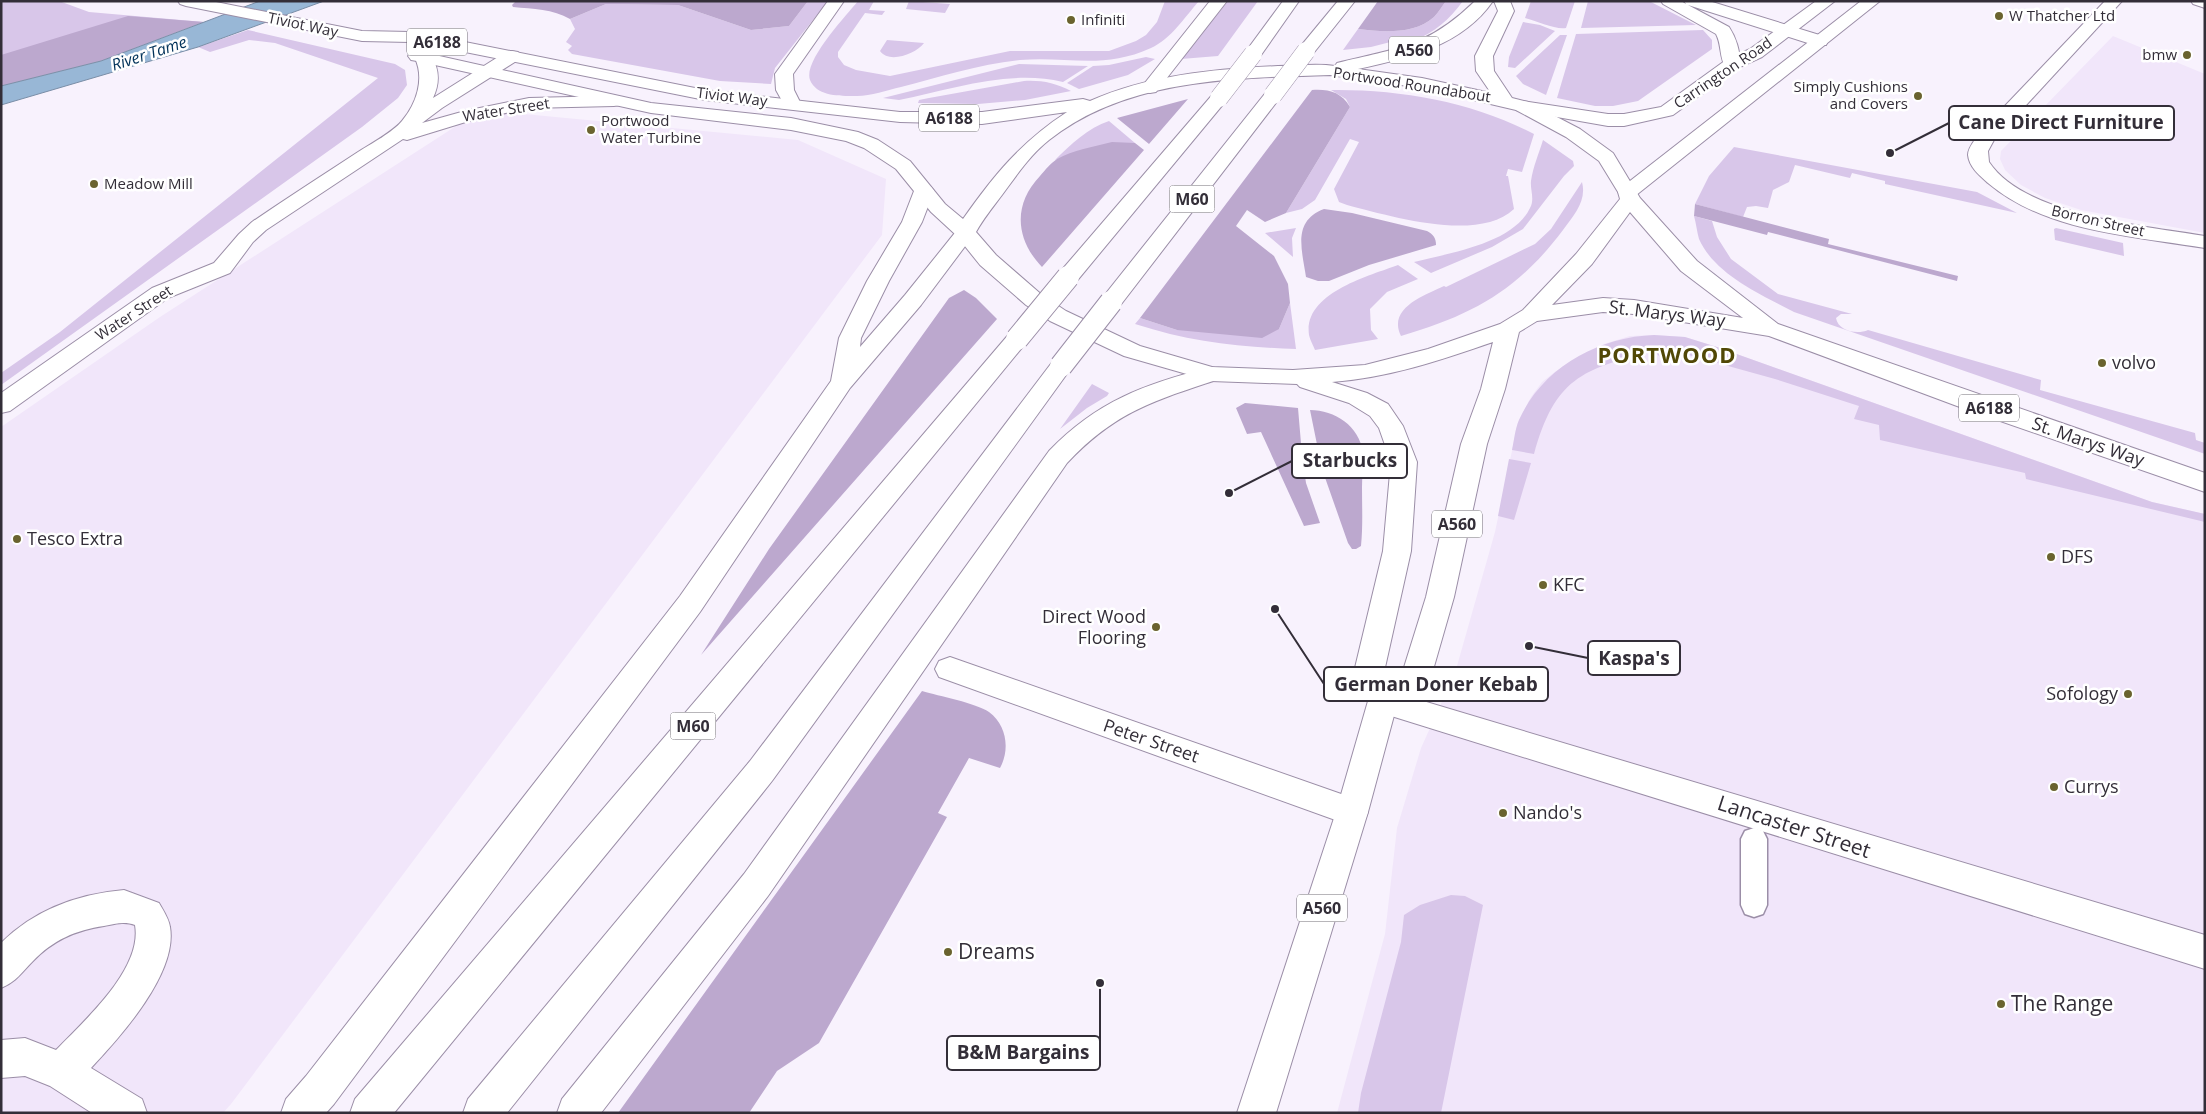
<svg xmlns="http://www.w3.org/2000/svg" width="2206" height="1114" font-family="'Open Sans',sans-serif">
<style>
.built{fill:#f1e6fa}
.green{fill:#d8c6e9}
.forest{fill:#bca8ce}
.water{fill:#98b7d6;stroke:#7a8ea7}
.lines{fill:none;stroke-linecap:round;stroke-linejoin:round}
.pedestrian-casing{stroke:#9b8ea7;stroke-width:3}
.minor-casing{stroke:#9b8ea7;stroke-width:2}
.tertiary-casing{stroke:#9b8ea7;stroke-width:2}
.secondary-casing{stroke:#9b8ea7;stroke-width:2}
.primary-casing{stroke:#9b8ea7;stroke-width:2}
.motorway-casing{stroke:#9b8ea7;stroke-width:2}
.pedestrian{fill:#fff;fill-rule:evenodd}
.minor{fill:#fff;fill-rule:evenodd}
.tertiary{fill:#fff;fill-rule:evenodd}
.secondary{fill:#fff;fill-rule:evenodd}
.primary{fill:#fff;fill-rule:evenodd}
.motorway{fill:#fff;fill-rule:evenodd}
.motorway-bridge-far1-casing{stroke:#9b8ea7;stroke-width:19;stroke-linecap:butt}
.motorway-bridge-casing{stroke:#9b8ea7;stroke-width:24;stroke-linecap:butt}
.motorway-bridge-far1{stroke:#fff;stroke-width:18}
.motorway-bridge{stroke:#fff;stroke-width:22}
.poi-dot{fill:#6a632f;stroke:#fff;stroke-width:2}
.labels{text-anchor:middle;stroke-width:5;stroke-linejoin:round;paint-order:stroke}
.far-poi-label{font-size:15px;fill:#332e38;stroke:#fff;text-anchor:start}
.far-street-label{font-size:15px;fill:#332e38;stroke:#fff}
.shield{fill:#fff;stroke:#706d74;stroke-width:1}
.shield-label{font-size:16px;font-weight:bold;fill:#332e38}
.far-water-label{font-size:16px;font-style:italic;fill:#003158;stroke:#fff}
.street-label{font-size:18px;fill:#332e38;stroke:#fff}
.poi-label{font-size:18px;fill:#332e38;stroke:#fff;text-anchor:start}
.near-street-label{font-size:21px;fill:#332e38;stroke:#fff}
.near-poi-label{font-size:21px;fill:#332e38;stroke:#fff;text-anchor:start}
.district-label{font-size:22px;font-weight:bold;letter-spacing:1px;fill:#514806;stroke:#fff}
.leader{fill:none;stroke:#332e38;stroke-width:2}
.callout-dot{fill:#332e38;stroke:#fff;stroke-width:2}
.callout{fill:#fff;stroke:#332e38;stroke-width:2}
.callout-label{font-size:19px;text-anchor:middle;font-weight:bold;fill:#332e38}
</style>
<rect width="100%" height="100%" fill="#f8f2fd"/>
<!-- built -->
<path class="built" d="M2113,36L2205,74V233L2081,210L2045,198L2021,185L2005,170L2000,159L2001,151Z
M481,110L798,140L886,179L882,235L231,1104L223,1113H1V427L160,317Z
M1654,335L1685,337L1717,347L2152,502L2205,514V1113H1337L1385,934L1397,828L1421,748L1455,673L1495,532L1518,422L1531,397L1542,382L1556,371L1604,344L1630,336Z"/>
<!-- green -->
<path class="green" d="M1,1H59L89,12L204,22L1,86Z
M808,1H828L775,68L771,84L720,81L572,54L568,50L572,46L566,42L575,29L570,19L606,4L678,5L751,30L789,26Z
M858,1H874L869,10L885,11L882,15L865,13L838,52V57L844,65L856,70L890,76L1010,51H1109L1136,41L1146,35L1157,22L1165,1H1199C1184,18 1171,39 1151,48C1103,70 1067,56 1020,60C980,64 940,77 901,87C887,90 871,96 857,96C841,96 817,97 810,80C803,61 846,16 858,1Z
M909,1L950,4L945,13L906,9Z
M1228,1H1258L1218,56L1181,59Z
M1446,1H1463C1449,20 1435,32 1413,41L1406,38L1371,47L1343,50L1358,29C1382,32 1414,35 1434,17C1439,12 1442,6 1446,1Z
M1531,1H1575L1566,28C1556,30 1537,21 1525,18Z
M1588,1H1649L1696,25L1581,28Z
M1523,22L1540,25L1555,31L1515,68L1508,67L1509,57Z
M248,30L395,64L405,70L407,85L398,98L362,127L1,385V373L60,332L378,78L275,43L249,40L210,52L198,47Z
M1703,30L1712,40V49L1638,101L1613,106H1595L1557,98L1576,34Z
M1560,35H1567L1546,95L1523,84L1516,76Z
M887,40L924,43C916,54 889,64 880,51Z
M1146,57L1155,59L1128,75L1079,89L1067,83L1093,66L1109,65Z
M1019,64L1088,66L1063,82C1010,69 952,89 899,100L883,98Z
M1024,81C1041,80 1056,83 1071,91L1025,100L978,104L918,103L919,100L929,98Z
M1331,90C1400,89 1473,102 1534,134L1522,172L1508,169L1506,176H1508L1514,209C1478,243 1390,216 1347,205L1339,202L1334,189L1359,142L1350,139L1315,200L1302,209L1286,213L1350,107L1346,99Z
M1109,121L1135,143C1104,142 1085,149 1055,160C1071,144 1088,128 1109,121Z
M1543,140L1573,161L1574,166L1564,176L1523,229L1492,247L1431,273L1414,262C1449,253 1513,244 1530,208C1535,199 1530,190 1531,181C1533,167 1539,153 1543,140Z
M1734,147L1977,192L2017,213L1885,184V181L1852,173L1850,178L1795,165L1789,182L1773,190L1768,208L1756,206L1747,207L1743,217L1695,204L1709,176Z
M1582,182C1587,201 1574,215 1563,230C1518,290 1473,315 1401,336C1387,308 1425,295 1444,286L1446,287L1535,244L1551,229Z
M1694,216L1712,221L1717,237L1731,259L1778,294L1852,314H1841L1836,318C1838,331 1857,335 1868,330L2041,380L2040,390L2195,433L2196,440L2205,443V454L1794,312C1762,295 1715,275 1699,239C1697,232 1696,223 1694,216Z
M1296,228L1292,238L1293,257L1265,233Z
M2056,228L2123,243L2124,256L2055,240L2054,229Z
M1398,265L1418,279L1387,292L1370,309L1371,330L1378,339L1315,350C1313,345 1310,340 1309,335C1303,293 1369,276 1398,265Z
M1290,303L1296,349C1238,347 1191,342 1135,324L1140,318L1177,330L1279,329Z
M1654,335L1685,337L1717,347L2152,502L2205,514V522L2026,479L2025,473L1880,440L1879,425L1854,419L1859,406L1775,379L1674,351L1667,364L1654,351C1581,369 1555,379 1534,454L1512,450C1514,441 1515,429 1519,420C1542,368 1598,337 1654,335Z
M1092,384L1109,393L1107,396L1087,408L1060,429Z
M1509,459L1531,463L1514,520L1498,516Z
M1451,895L1465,896L1483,905L1441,1113H1358L1361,1093L1401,942L1404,915L1420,905Z"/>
<!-- forest -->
<path class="forest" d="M516,1H808L789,26L751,30L678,5L606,4L570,19C553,9 533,9 513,7L512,5Z
M1378,1H1446C1442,6 1439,12 1434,17C1414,35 1382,32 1358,29Z
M128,16L204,22L101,61L1,86V55Z
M1312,90C1329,89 1341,92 1350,107L1286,213L1265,222L1247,210L1236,226L1274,256L1288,284L1290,303L1279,329L1262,338L1177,330L1140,318Z
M1188,99L1149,144L1117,118Z
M1112,142L1135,143L1144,150L1042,267C1015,239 1013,204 1040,176C1045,170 1051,163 1057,159C1073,150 1093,147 1112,142Z
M1695,204L1829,239L1828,244L1958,276L1957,281L1768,232L1767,235L1694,216Z
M1324,209L1352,213L1427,231C1433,234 1436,238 1436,245L1369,265L1329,281H1318L1306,277C1302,250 1292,221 1324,209Z
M964,290L976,298L997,319L701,655L769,549L949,298Z
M1245,403L1298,408L1302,455L1306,483L1320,523L1304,526L1261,432L1247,434L1236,408Z
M1310,410C1335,410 1359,426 1363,452C1364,463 1362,476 1362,487C1362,507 1363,526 1361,546L1356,549H1352L1348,543L1322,469Z
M922,691C939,696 976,703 989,712C1007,725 1010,750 1000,768L969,758L938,813L947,817L819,1043L777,1071L749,1113H618Z"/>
<!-- water -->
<path class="water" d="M260,1H324L198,47L1,105V86L101,61Z"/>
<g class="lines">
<defs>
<path id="pedestrian" d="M1754,828L1763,831L1767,839V905L1763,914L1754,917L1745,914L1741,905V839L1745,831Z"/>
<path id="minor" d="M828,1H844L793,74L794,90L801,104L798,108L792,109L786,108L776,90L775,74Z
M1210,1H1227L1156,92L1150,93L1144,92L1141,88L1144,84Z
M2105,1H2122L1994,140L1988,151L1989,162C2025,216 2145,226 2205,236V248C2132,236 2046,232 1988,183C1980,176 1969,167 1968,155C1968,147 1976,139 1980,132Z
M2191,1H2205V8L2193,4Z
M512,51L518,52L521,56L518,60L442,108L422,123L465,111L529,98L614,96L620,97L623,101L620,105L614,106L529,108L469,121L407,140L403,139L266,230L253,242L230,273L168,298L10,411L1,413V393L152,288L214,263L239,234L252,222C287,198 323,175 358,152C371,144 393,132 402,121C416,104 425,80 415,58L418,54H430C440,69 440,83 433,98L506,52Z
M950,657L1364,802L1368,812L1364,822L1352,826L939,677L935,669L939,661Z
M1383,689L2205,935V969L1372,710L1368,701L1372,692Z
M124,890L159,903C163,910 169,919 170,927C178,973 121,1036 91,1068L142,1099L147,1113H92L50,1086L25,1076L1,1078V1040L25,1038L56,1050C84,1021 143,969 135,925C124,921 115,924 104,926C76,930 53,940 33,961C22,972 16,982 1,988V943C34,910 78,894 124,890Z"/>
<path id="tertiary" d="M1661,1H1681L1686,4L1684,1H1709L1826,37L1828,41L1826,45H1814L1688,5L1729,27C1737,39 1739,50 1741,64L1738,68H1726C1719,58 1722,45 1716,34L1663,4Z"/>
<path id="secondary" d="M1816,1H1835L1762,57L1738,68L1673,115L1624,126H1608L1522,111L1516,110L1513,106L1516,102L1522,101L1608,114H1624L1661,107L1726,60L1750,49Z
M1861,1H1880L1635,196L1628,198L1621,196L1618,192L1621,188Z"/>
<path id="primary" d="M178,1H211L362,31L410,32L435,36L705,90L900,112H982L1083,99L1090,101C1148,75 1215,69 1278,66C1296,66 1317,63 1335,66L1337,63C1398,48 1428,47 1475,1H1493C1462,46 1408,58 1358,69L1422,78L1491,93L1476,71L1475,56L1498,11L1494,1H1510L1514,11L1493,56L1494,71L1512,98L1528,102L1580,129L1613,153L1640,198L1697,261L1778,324L2205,473V492L1957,406L1769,336L1634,314L1603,312L1537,321L1519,332L1505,389L1487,444L1454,597L1429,684L1425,693L1396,708L1368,812L1276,1113H1237L1336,812L1368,701L1354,672L1383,551L1391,462L1379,428L1370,416L1349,403L1300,387L1297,384L1211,381L1124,356L1050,321L1026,305L980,265L956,235L931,212L896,169L864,148L846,141L791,130L651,113L417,61L411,60L408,56L411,52L417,51L651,103L791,118L858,132L878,140L910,161L945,204L963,219C994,175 1021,142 1067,112L982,124L900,122L705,100L435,46L410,42L362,41L186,6L180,4ZM1330,75L1422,88L1516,110L1566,137L1599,161L1618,192L1620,199L1576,254L1523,310L1500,324L1428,349L1365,365L1293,370L1212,367L1140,346L1066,311L1042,295L996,255L976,232C983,219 993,207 1002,195C1016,176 1030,155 1049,140C1127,78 1235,78 1330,75ZM1630,212L1681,271L1743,318L1634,300L1603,298L1552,305L1592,264ZM1493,342L1481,389L1461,444L1426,597L1401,677L1389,683L1384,672L1411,551L1417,462L1403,426L1388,404L1367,393L1332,382C1388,378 1441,360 1493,342Z"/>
<path id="motorway" d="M1283,1H1299L1259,58H1247L1244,54Z
M1338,1H1355L1312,55H1300L1298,51L1300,47Z
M1273,90L1279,91L1282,95L1279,99L1119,307L1111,309L1103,307L1100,302L1103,297L1267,91Z
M1219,93L1225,94L1228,98L1225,102L1076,282L1068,283L1060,282L1057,277L1060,272L1213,94Z
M924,185L931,187L934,191L922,222L889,281L861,338L860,347L905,295L958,229L965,227L972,229L975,233L921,305L850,388L700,612L334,1104L326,1113H281L286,1099L306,1076L680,596L831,381L839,338L867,281L902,222L914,191L917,187Z
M1017,332L1025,334L1028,339L1025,344L394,1113H350L355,1099L1009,334Z
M1061,359L1069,361L1073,366L1069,371L772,781L507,1113H463L468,1099L750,761L1053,361Z
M1211,367L1219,369L1223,374L1219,379C1154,401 1116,411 1067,463L768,896L601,1113H557L562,1099L744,874L1049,451C1097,401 1145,384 1211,367Z"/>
</defs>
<!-- pedestrian casing -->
<use href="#pedestrian" class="pedestrian-casing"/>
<!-- minor casing -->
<use href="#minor" class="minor-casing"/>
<!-- tertiary casing -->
<use href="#tertiary" class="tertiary-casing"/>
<!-- secondary casing -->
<use href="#secondary" class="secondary-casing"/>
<!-- primary casing -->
<use href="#primary" class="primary-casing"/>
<!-- motorway casing -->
<use href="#motorway" class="motorway-casing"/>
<!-- pedestrian -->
<use href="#pedestrian" class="pedestrian"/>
<!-- minor -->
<use href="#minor" class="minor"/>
<!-- tertiary -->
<use href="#tertiary" class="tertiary"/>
<!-- secondary -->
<use href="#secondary" class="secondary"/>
<!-- primary -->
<use href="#primary" class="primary"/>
<!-- motorway -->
<use href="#motorway" class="motorway"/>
<defs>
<path id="motorway-bridge-far1" d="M1273,95L1306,51
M1219,98L1253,54"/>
<path id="motorway-bridge" d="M1017,339L1068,277
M1061,366L1111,302"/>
</defs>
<!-- motorway-bridge-far1 casing -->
<use href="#motorway-bridge-far1" class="motorway-bridge-far1-casing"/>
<!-- motorway-bridge casing -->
<use href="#motorway-bridge" class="motorway-bridge-casing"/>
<!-- motorway-bridge-far1 -->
<use href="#motorway-bridge-far1" class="motorway-bridge-far1"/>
<!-- motorway-bridge -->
<use href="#motorway-bridge" class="motorway-bridge"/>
</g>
<!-- markers -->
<g class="poi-dot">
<circle cx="1999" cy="16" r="5"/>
<circle cx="1071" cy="20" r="5"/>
<circle cx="2187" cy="55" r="5"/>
<circle cx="1918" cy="96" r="5"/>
<circle cx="591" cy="130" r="5"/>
<circle cx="94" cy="184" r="5"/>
<circle cx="2102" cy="363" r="5"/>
<circle cx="17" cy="539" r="5"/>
<circle cx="2051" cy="557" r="5"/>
<circle cx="1543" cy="585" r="5"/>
<circle cx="1156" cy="627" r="5"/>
<circle cx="2128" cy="694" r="5"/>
<circle cx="2054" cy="787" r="5"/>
<circle cx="1503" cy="813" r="5"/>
<circle cx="948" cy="952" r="5"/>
<circle cx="2001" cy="1004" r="5"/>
</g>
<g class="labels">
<!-- far-poi labels -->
<g class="far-poi-label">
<text x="2009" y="21">W Thatcher Ltd</text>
<text x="1081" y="25">Infiniti</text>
<text x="2177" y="60" text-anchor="end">bmw</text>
<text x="1908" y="92" text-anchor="end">Simply Cushions<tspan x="1908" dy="17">and Covers</tspan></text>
<text x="601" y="126">Portwood<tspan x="601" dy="17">Water Turbine</tspan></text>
<text x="104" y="189">Meadow Mill</text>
</g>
<!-- far-street labels -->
<g class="far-street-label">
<text transform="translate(303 25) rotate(12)" y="5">Tiviot Way</text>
<text transform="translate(1723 73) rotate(-34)" y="5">Carrington Road</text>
<text transform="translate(1412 85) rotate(9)" y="5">Portwood Roundabout</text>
<text transform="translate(732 97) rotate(7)" y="5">Tiviot Way</text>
<text transform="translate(506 110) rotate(-9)" y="5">Water Street</text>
<text transform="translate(2098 221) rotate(13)" y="5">Borron Street</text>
<text transform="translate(134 313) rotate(-33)" y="5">Water Street</text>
</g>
<!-- shield labels -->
<g class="shield">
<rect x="407" y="28.5" width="60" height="27" rx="4"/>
<rect x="1389" y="36.5" width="50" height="27" rx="4"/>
<rect x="919" y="104.5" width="60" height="27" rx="4"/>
<rect x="1169.5" y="185.5" width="45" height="27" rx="4"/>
<rect x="1959" y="394.5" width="60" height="27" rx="4"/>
<rect x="1432" y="510.5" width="50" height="27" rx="4"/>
<rect x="670.5" y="712.5" width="45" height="27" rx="4"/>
<rect x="1297" y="894.5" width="50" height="27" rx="4"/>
</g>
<g class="shield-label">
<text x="437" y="48">A6188</text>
<text x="1414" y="56">A560</text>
<text x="949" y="124">A6188</text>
<text x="1192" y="205">M60</text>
<text x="1989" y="414">A6188</text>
<text x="1457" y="530">A560</text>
<text x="693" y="732">M60</text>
<text x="1322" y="914">A560</text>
</g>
<!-- far-water labels -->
<g class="far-water-label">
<text transform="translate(149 53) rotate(-18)" y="6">River Tame</text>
</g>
<!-- street labels -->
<g class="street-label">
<text transform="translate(1667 314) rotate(7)" y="6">St. Marys Way</text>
<text transform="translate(2088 442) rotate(19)" y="6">St. Marys Way</text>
<text transform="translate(1151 741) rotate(19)" y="6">Peter Street</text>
</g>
<!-- poi labels -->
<g class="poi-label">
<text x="2112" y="369">volvo</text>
<text x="27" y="545">Tesco Extra</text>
<text x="2061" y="563">DFS</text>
<text x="1553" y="591">KFC</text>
<text x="1146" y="623" text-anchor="end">Direct Wood<tspan x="1146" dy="21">Flooring</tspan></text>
<text x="2118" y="700" text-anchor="end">Sofology</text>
<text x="2064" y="793">Currys</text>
<text x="1513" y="819">Nando's</text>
</g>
<!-- near-street labels -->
<g class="near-street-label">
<text transform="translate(1794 827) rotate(18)" y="7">Lancaster Street</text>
</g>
<!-- near-poi labels -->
<g class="near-poi-label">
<text x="958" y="959">Dreams</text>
<text x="2011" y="1011">The Range</text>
</g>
<!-- district labels -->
<g class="district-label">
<text x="1667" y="363">PORTWOOD</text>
</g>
</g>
<!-- callouts -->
<path class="leader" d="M1890 153L1949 123M1229 493L1292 461M1529 646L1588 658M1275 609L1324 684M1100 983L1100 1053"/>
<g class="callout-dot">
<circle cx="1890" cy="153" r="5"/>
<circle cx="1229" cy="493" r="5"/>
<circle cx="1529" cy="646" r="5"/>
<circle cx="1275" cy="609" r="5"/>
<circle cx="1100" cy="983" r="5"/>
</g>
<g class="callout">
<rect x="1949" y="106" width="225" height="34" rx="5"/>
<rect x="1292" y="444" width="115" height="34" rx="5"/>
<rect x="1588" y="641" width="92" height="34" rx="5"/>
<rect x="1324" y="667" width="224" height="34" rx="5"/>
<rect x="947" y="1036" width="153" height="34" rx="5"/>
</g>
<g class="callout-label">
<text x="2061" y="129">Cane Direct Furniture</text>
<text x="1350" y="467">Starbucks</text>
<text x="1634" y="665">Kaspa's</text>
<text x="1436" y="691">German Doner Kebab</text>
<text x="1023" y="1059">B&amp;M Bargains</text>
</g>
<!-- border -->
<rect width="2206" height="1114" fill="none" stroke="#332e38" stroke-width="5"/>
</svg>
